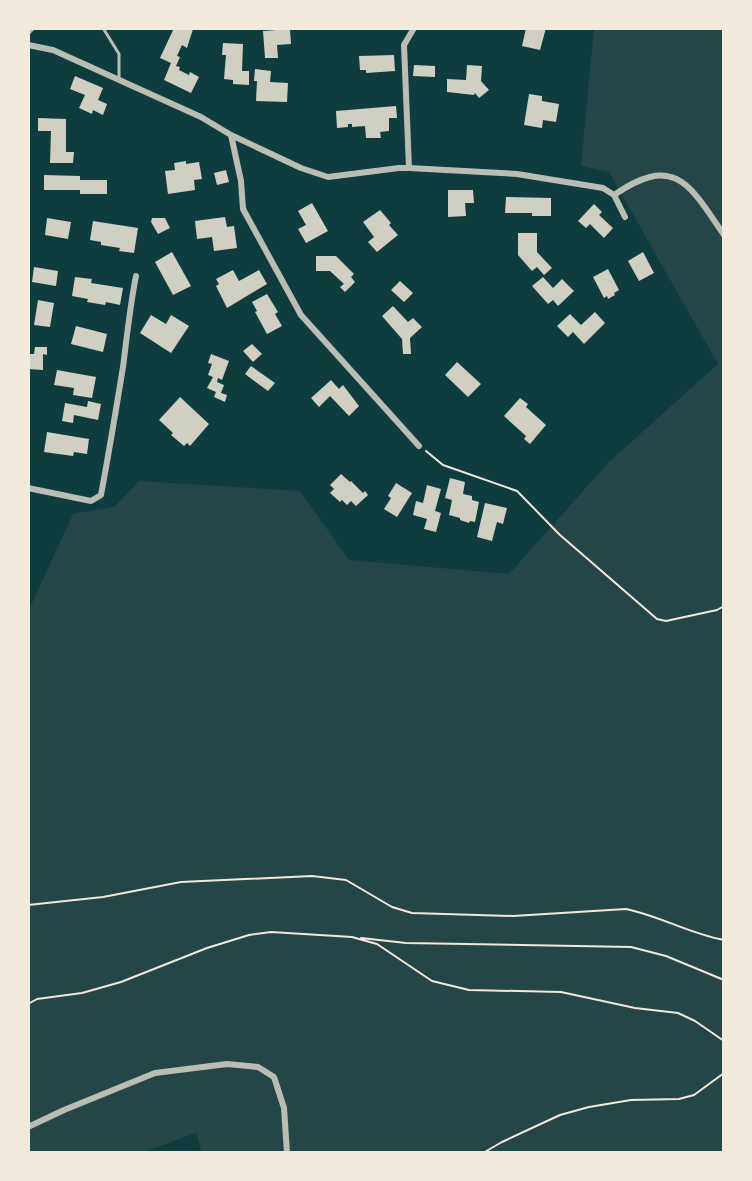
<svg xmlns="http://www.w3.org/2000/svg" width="752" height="1181" font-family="'Source Sans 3',sans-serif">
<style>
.green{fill:#244646}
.building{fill:#cfcfc3}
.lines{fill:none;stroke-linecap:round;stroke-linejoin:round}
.path{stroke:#f1e9da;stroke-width:2}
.service{stroke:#b8beb3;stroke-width:3}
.minor{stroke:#b8beb3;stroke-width:6}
</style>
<rect width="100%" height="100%" fill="#0f3d3e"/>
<!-- green -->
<path class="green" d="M594,28H724V1153H202L196,1133L140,1153H28V612L73,514L114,507L139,481L300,491L349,560L509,574L609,462L718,364L609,172L581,166Z"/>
<!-- building -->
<path class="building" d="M174,28L193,29L187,48L182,45L177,56L180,57L176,66L180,67L179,70L189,75L190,72L199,77L191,93L164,80L171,63L160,58Z
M526,28H546L540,50L522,46Z
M290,29L291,44L277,45L278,58H265L263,31Z
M223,43L243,44L242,71H249V85L233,84V80L224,79L226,55H222Z
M394,55L395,71L366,73V70H360L359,56Z
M414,65L435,66V77L413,76Z
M467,65L482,66L481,81L489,90L479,98L475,93L474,95L447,92V79L466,80Z
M255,69L271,71L270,82L288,83L287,102L256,101L257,81H254Z
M75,76L103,88L98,100L107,104L103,115L93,110L92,114L79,108L85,95L70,89Z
M529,94L542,96V101L559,104L556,122L543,120L542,128L524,125Z
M396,106L397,118H389V131L380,132L381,138H366L365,126L352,127V124H348V127L337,128L336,111Z
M38,118L66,119V152H74L73,163H50L51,131H38Z
M186,161V164L199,162L202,179L194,180L195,190L168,194L165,171L175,170L174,163Z
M226,170L229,182L217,185L214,173Z
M44,175L80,176V180H107V194H80V190H44Z
M448,190H473L474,203H465L466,216L448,217Z
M506,197L551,198V216H532V213H505Z
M312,203L328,231L306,243L298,229L306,225L298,211Z
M594,204L602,212L599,215L613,228L604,238L590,224L586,228L578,221Z
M380,210L391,223L389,225L398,235L377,252L368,242L374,237L363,222Z
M225,217L227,227L234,226L237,248L214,251L212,237L197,239L195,221Z
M47,218L71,222L68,239L45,235Z
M152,218H165L170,228L158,234L151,222Z
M93,221L138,228L134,253L119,251L120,248L101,245V242L90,240Z
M518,233H537V252L552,268L544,275L537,267L532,271L518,255Z
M172,252L191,286L173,295L155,262Z
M643,252L654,273L639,281L628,261Z
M316,256H336L354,274L351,277L355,282L345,292L340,287L344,284L330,271H316Z
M34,267L58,271L56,286L32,282Z
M608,269L619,290L614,293L615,295L608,299L607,296L604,298L593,277Z
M233,270L239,281L259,270L267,284L227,308L216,286L219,284L216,279Z
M75,277L92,279L91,283L123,288L120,305L106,302L105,305L87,302L88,299L72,296Z
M543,277L553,288L562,279L574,291L558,306L553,300L548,304L532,286Z
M400,281L413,293L404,302L391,290Z
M267,294L278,312L275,314L282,326L267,334L255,312L257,311L252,302Z
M38,300L54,303L50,327L34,325Z
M393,306L408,322L413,318L422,327L410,338L411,354H403L402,339L382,316Z
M595,312L605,323L584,344L573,332L568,337L557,326L570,314L581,325Z
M151,315L166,324L171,315L189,326L171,353L140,333Z
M76,326L107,334L103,352L71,344Z
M252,344L262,354L253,362L243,351Z
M35,347H47V355L43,354V370L28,369V354H34Z
M211,354L229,361L222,380L218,378L217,382L224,385L221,393L227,395L225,402L214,397L216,392L207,388L213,377L208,375L212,364L208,363Z
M457,362L481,384L468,397L445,375Z
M251,366L275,383L268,391L245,374Z
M57,370L96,377L92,398L73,395L74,388L54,385Z
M331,380L339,389L343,385L359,406L349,416L330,396L319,407L311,398Z
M180,397L209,424L190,446L187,443L184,446L171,435L173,433L159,420Z
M520,398L528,404L526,407L546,425L530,444L524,439L526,436L504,416Z
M88,401L101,404L98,420L74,415L73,423L62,421L65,403L87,407Z
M47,432L89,439L87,454L74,452L73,456L44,452Z
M341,474L350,482L351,481L363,493L365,491L368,495L356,506L351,501L347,505L342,500L340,502L330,493L334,489L330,485Z
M450,478L465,482L463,494L472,496V500L479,502L475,522L470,521L469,523L460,520V518L449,515L452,500L445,498Z
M396,483L412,493L397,517L384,509L391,498L388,496Z
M427,485L441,489L435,511L441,513L436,532L424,529L427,519L413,515L416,501L423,503Z
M485,503L507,508L503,524L497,522L492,541L477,537Z"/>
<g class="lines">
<!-- path -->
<path class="path" d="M426,451L443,465L517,491L560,535L657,619L666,621L717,610L724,606
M28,905L103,897L181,882L312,876L346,880L392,907L412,913L513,916L626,909C660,916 690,934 724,940
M361,938L406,943L631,947L666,956L724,980
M28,1004L37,999L82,993L121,982L207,948L249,935L271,932L352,937L377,944L432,981L469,990L561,992L635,1008L678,1013L695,1021L724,1041
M483,1153L502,1142L560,1115L589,1107L631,1100L679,1099L694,1095L724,1073"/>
<!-- service -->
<path class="service" d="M103,28L119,54V80"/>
<!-- minor -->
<path class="minor" d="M28,32L32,28
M28,45L53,50L201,117L231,135L301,168L328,177L399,168H409L517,174L603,188L614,195L625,217
M231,135L241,181L243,209L301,315L419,446
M409,168L404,45L414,28
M614,195C675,153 690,185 724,235
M28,488L91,501L101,495C109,452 116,410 123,367C127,336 130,306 136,276
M28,1127L64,1110L155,1073L227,1064L258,1067L274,1077L284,1108L287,1153"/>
</g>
<!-- border -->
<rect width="752" height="1181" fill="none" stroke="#f1e9da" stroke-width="60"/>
</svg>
